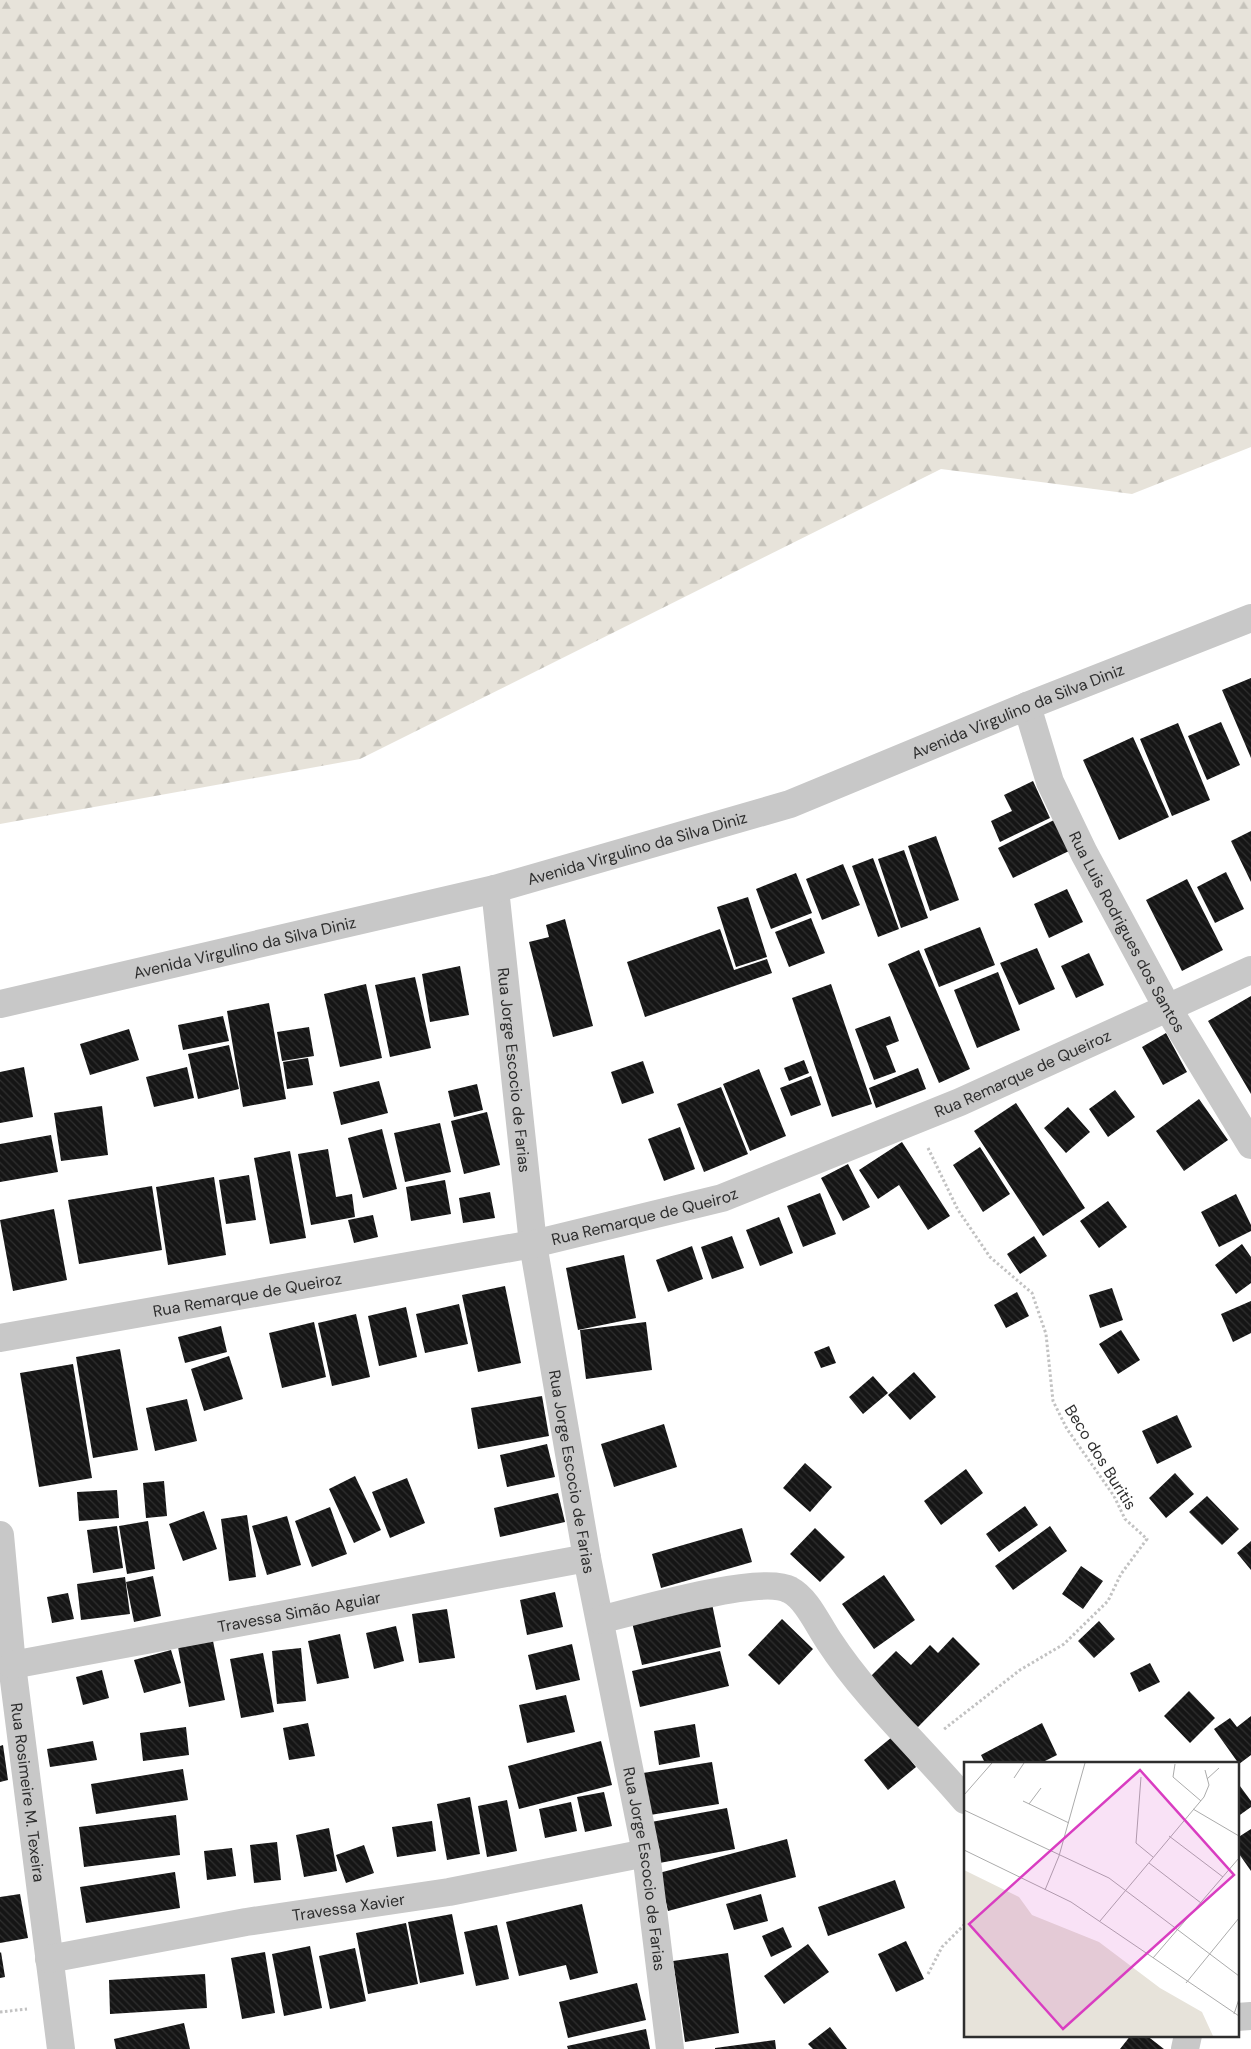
<svg xmlns="http://www.w3.org/2000/svg" width="1251" height="2049" font-family="'DM Sans',sans-serif">
<style>
.forest{fill:url(#forest-firs)}
.building{fill:url(#building-back-hatch)}
.lines{fill:none;stroke-linecap:round;stroke-linejoin:round}
.path{stroke:#c2c2c2;stroke-width:3;stroke-dasharray:2.5 2.5;stroke-linecap:butt}
.minor{stroke:#c8c8c8;stroke-width:28}
.labels{text-anchor:middle;stroke-width:5;stroke-linejoin:round;paint-order:stroke}
.street-label{font-size:16px;fill:#2e2e2e;stroke:#fff}
.inset-road{fill:none;stroke:#ababab;stroke-width:1}
.view{fill:#d93dc1;fill-opacity:0.15;stroke:#d93dc1;stroke-width:2.5}
.inset-edge{fill:none;stroke:#2e2e2e;stroke-width:2.5}
</style>
<defs>
<pattern id="forest-firs" width="22" height="20" patternUnits="userSpaceOnUse" patternTransform="scale(1.25)"><rect width="22" height="20" fill="#e7e3da"/><path d="M5 1l3.5 6h-7zM16 11l3.5 6h-7z" fill="#c6c3bb"/></pattern>
<pattern id="building-back-hatch" width="6" height="6" patternUnits="userSpaceOnUse" patternTransform="scale(1.25)"><rect width="6" height="6" fill="#151515"/><path d="M-1 5l2 2M0 0l6 6M5-1l2 2" fill="none" stroke="#2f2f2f"/></pattern>
</defs>
<rect width="100%" height="100%" fill="#fff"/>
<!-- forest -->
<path class="forest" d="M0,0H1251V447L1132,494L941,469L360,759L0,824Z"/>
<!-- building -->
<path class="building" d="M1251,678V758L1222,690Z
M1221,722L1240,765L1207,780L1188,736Z
M1178,723L1210,800L1172,816L1140,739Z
M1133,737L1169,817L1119,840L1083,760Z
M1033,781L1050,818L1000,842L991,821L1012,811L1004,795Z
M1054,820L1069,851L1013,878L998,848Z
M1251,831V882L1231,841Z
M936,836L959,900L930,911L908,846Z
M904,850L928,918L901,928L878,859Z
M873,858L899,929L878,937L852,866Z
M843,864L860,905L822,920L806,879Z
M1226,872L1244,909L1215,923L1197,887Z
M796,873L812,913L771,929L756,889Z
M1187,879L1223,950L1182,971L1146,900Z
M1067,889L1083,922L1049,938L1034,904Z
M748,897L767,957L736,967L717,907Z
M811,918L825,953L789,967L775,932Z
M565,919L593,1026L553,1037L529,942L549,937L546,925Z
M980,927L995,965L939,987L924,949Z
M720,929L734,970L767,959L772,973L645,1017L627,962Z
M1037,948L1055,989L1019,1005L1000,963Z
M919,950L970,1069L939,1083L888,964Z
M1089,953L1104,985L1076,998L1061,966Z
M460,966L469,1015L430,1022L422,974Z
M998,972L1020,1030L977,1048L954,990Z
M415,977L431,1048L390,1057L375,985Z
M366,984L382,1058L340,1067L324,994Z
M831,984L872,1104L832,1117L792,998Z
M1251,996V1094L1208,1021Z
M269,1003L286,1099L243,1107L227,1011Z
M223,1016L229,1041L183,1050L178,1025Z
M890,1016L899,1041L886,1046L896,1072L874,1080L855,1029Z
M309,1027L314,1056L282,1061L277,1032Z
M129,1029L139,1060L90,1075L80,1044Z
M1166,1033L1187,1072L1163,1085L1142,1047Z
M229,1045L239,1089L198,1099L188,1054Z
M308,1058L313,1085L287,1089L283,1062Z
M804,1060L809,1073L789,1081L784,1068Z
M643,1061L654,1093L622,1104L611,1072Z
M24,1067L33,1117L0,1123V1072Z
M187,1067L194,1098L154,1107L146,1077Z
M918,1068L926,1089L876,1108L869,1088Z
M759,1069L786,1136L750,1151L723,1084Z
M811,1076L821,1105L791,1116L780,1088Z
M379,1081L388,1113L341,1125L333,1092Z
M477,1084L483,1110L454,1117L448,1091Z
M721,1087L748,1154L704,1172L677,1104Z
M1115,1090L1135,1117L1108,1137L1089,1109Z
M1199,1099L1228,1140L1184,1171L1156,1131Z
M1016,1103L1085,1208L1043,1236L974,1131Z
M102,1106L108,1155L61,1161L54,1113Z
M1068,1107L1090,1132L1066,1153L1044,1128Z
M487,1112L500,1165L464,1174L451,1121Z
M440,1123L451,1172L405,1182L394,1133Z
M680,1127L695,1169L664,1181L648,1139Z
M382,1129L397,1189L363,1198L348,1138Z
M51,1135L58,1172L0,1182V1144Z
M902,1142L950,1216L928,1230L899,1185L878,1199L859,1170Z
M980,1147L1010,1194L983,1212L953,1165Z
M328,1149L336,1197L352,1194L355,1217L311,1225L298,1154Z
M290,1151L306,1238L270,1244L254,1158Z
M848,1164L870,1207L843,1221L821,1178Z
M249,1175L256,1220L226,1224L219,1180Z
M214,1177L226,1255L168,1265L156,1187Z
M445,1180L451,1214L411,1221L406,1187Z
M152,1186L162,1250L79,1264L68,1200Z
M490,1192L495,1218L463,1223L459,1198Z
M820,1193L836,1234L803,1247L787,1206Z
M1236,1194L1251,1225V1231L1219,1247L1201,1212Z
M1108,1201L1127,1227L1099,1248L1080,1221Z
M54,1209L67,1280L13,1291L0,1220Z
M373,1215L378,1237L354,1243L348,1220Z
M779,1217L793,1253L760,1266L746,1230Z
M732,1236L744,1268L712,1279L701,1247Z
M1034,1236L1047,1256L1020,1274L1007,1254Z
M1242,1244L1251,1257V1283L1236,1294L1215,1265Z
M692,1246L703,1279L668,1292L656,1260Z
M624,1255L636,1318L578,1330L566,1268Z
M505,1286L521,1363L478,1372L462,1295Z
M1112,1288L1123,1320L1100,1328L1089,1295Z
M1017,1292L1029,1316L1006,1328L994,1305Z
M1251,1301V1333L1233,1342L1221,1314Z
M459,1304L468,1344L425,1353L416,1314Z
M406,1307L417,1357L379,1366L368,1316Z
M356,1314L370,1377L332,1386L318,1323Z
M314,1322L326,1377L282,1388L269,1333Z
M646,1322L652,1370L586,1379L580,1330Z
M221,1326L227,1352L185,1363L178,1337Z
M1121,1330L1140,1360L1118,1374L1099,1344Z
M829,1346L836,1363L821,1368L814,1352Z
M120,1349L138,1450L93,1458L76,1357Z
M229,1356L243,1399L204,1411L191,1369Z
M73,1364L92,1478L39,1487L20,1373Z
M914,1372L936,1397L910,1420L888,1395Z
M873,1376L888,1393L863,1414L849,1397Z
M542,1396L549,1436L478,1449L471,1408Z
M187,1399L197,1441L155,1451L146,1408Z
M1177,1415L1192,1447L1157,1464L1142,1431Z
M664,1424L677,1467L614,1487L601,1444Z
M547,1444L555,1477L507,1487L500,1455Z
M805,1463L832,1487L810,1512L783,1488Z
M966,1469L983,1493L941,1525L924,1501Z
M1175,1473L1194,1494L1166,1518L1149,1498Z
M355,1476L381,1530L354,1543L329,1489Z
M407,1478L425,1523L390,1538L372,1492Z
M164,1481L167,1516L146,1518L143,1483Z
M117,1490L119,1518L79,1521L77,1492Z
M558,1493L565,1522L500,1537L494,1508Z
M1207,1496L1239,1529L1222,1545L1189,1512Z
M1025,1506L1038,1525L999,1552L986,1534Z
M330,1507L347,1554L312,1567L295,1521Z
M204,1511L217,1549L183,1561L169,1524Z
M247,1515L256,1577L229,1581L221,1519Z
M287,1516L301,1565L267,1575L252,1526Z
M148,1521L155,1569L127,1574L119,1526Z
M117,1526L123,1568L93,1573L87,1530Z
M1050,1526L1067,1551L1013,1590L995,1566Z
M742,1528L752,1562L661,1588L652,1554Z
M815,1528L845,1557L820,1582L790,1554Z
M1251,1541V1570L1237,1553Z
M1081,1566L1103,1581L1083,1609L1062,1594Z
M884,1575L915,1620L874,1649L842,1604Z
M153,1576L161,1616L134,1622L126,1582Z
M125,1577L130,1614L81,1620L77,1584Z
M555,1592L563,1627L527,1635L520,1600Z
M68,1593L74,1619L52,1623L47,1597Z
M711,1599L721,1647L642,1665L631,1618Z
M447,1609L455,1658L419,1663L412,1614Z
M782,1619L813,1649L779,1685L748,1655Z
M1099,1621L1115,1639L1094,1658L1078,1641Z
M396,1626L404,1661L374,1669L366,1633Z
M340,1634L349,1678L317,1684L308,1641Z
M953,1637L980,1664L918,1727L868,1679L896,1651L911,1665L930,1645L938,1653Z
M213,1641L225,1700L189,1707L178,1647Z
M572,1644L580,1680L536,1690L528,1655Z
M301,1648L306,1701L277,1704L272,1651Z
M171,1650L181,1683L144,1693L134,1660Z
M720,1651L729,1686L640,1707L632,1671Z
M263,1653L274,1712L241,1718L230,1659Z
M1150,1663L1160,1682L1139,1692L1130,1673Z
M102,1670L109,1698L83,1705L76,1677Z
M1189,1691L1215,1718L1190,1743L1164,1716Z
M566,1695L575,1732L527,1743L519,1705Z
M1251,1716V1755L1239,1764L1214,1729L1230,1718L1237,1727Z
M308,1723L315,1756L289,1760L283,1728Z
M1042,1723L1057,1755L1041,1763H985L981,1755Z
M695,1724L700,1757L659,1765L654,1731Z
M186,1727L189,1755L143,1761L140,1733Z
M892,1737L916,1767L888,1790L864,1760Z
M93,1741L97,1760L50,1767L47,1749Z
M601,1741L612,1785L519,1809L508,1766Z
M3,1745L8,1780L0,1782V1746Z
M712,1762L719,1804L650,1815L643,1773Z
M183,1769L188,1800L96,1814L91,1784Z
M1237,1782L1251,1801V1807L1237,1817Z
M604,1792L612,1826L585,1832L577,1797Z
M470,1797L480,1854L447,1860L437,1804Z
M507,1800L517,1851L487,1857L478,1806Z
M571,1802L577,1831L545,1838L539,1809Z
M727,1808L735,1849L654,1864L646,1823Z
M176,1815L180,1855L84,1867L79,1827Z
M432,1821L436,1851L397,1857L392,1827Z
M329,1828L337,1871L304,1877L296,1835Z
M1251,1829V1871L1237,1851V1838Z
M787,1839L796,1877L668,1911L659,1873Z
M277,1842L281,1880L254,1883L250,1845Z
M364,1845L374,1873L346,1883L336,1855Z
M232,1848L236,1876L207,1880L204,1851Z
M175,1872L180,1908L86,1923L80,1887Z
M895,1880L905,1908L828,1936L818,1907Z
M20,1894L28,1938L0,1943V1897Z
M761,1894L768,1921L734,1930L726,1904Z
M582,1904L598,1973L570,1980L566,1965L519,1976L506,1922Z
M452,1914L464,1974L420,1983L408,1922Z
M406,1923L418,1984L368,1994L356,1933Z
M497,1925L509,1979L476,1986L464,1932Z
M783,1927L792,1947L771,1957L762,1936Z
M906,1941L924,1979L896,1992L878,1954Z
M808,1944L829,1972L784,2004L764,1976Z
M310,1946L322,2008L284,2016L272,1954Z
M355,1948L366,2001L330,2009L319,1956Z
M1,1952L5,1977L0,1978V1953Z
M265,1952L275,2013L242,2019L231,1958Z
M728,1953L739,2033L685,2042L673,1961Z
M205,1974L207,2008L110,2014L109,1980Z
M637,1983L646,2020L568,2038L559,2002Z
M184,2023L190,2049H116L114,2039Z
M830,2027L847,2049H813L808,2044Z
M646,2029L650,2049H568L567,2046Z
M1131,2035H1146L1164,2049H1120Z
M775,2040L776,2049H715V2048Z"/>
<g class="lines">
<!-- path -->
<path class="path" d="M928,1148L958,1210L990,1257L1032,1293L1046,1334L1053,1401L1067,1429L1114,1496L1125,1519L1147,1539L1121,1574L1108,1601L1064,1644L1020,1670L943,1730
M928,1974L942,1947L965,1924
M0,2012L27,2009"/>
<!-- minor -->
<g class="minor">
<path id="s1" d="M1027,706L1050,782L1084,853L1167,1007L1251,1145"/>
<path id="s2" d="M495,889L533,1244L587,1558L646,1853L670,2049"/>
<path id="s3" d="M0,1004L495,889L790,804L1027,706L1251,618"/>
<path id="s4" d="M0,1338L533,1244L722,1198L960,1102L1251,970"/>
<path id="s5" d="M0,1535L12,1665L61,2049"/>
<path d="M600,1620C635,1611 762,1574 790,1590C807,1599 818,1625 829,1641C867,1699 920,1747 965,1800"/>
<path id="s6" d="M12,1665L587,1558"/>
<path id="s7" d="M49,1959L246,1922L449,1892L646,1853"/>
<path d="M1237,2017L1251,2016"/>
<path d="M1185,2049L1188,2035"/>
</g>
</g>
<g class="labels">
<!-- street labels -->
<g class="street-label">
<text dy="6" stroke="none"><textPath href="#s3" startOffset="1061">Avenida Virgulino da Silva Diniz</textPath></text>
<text dy="6" stroke="none"><textPath href="#s3" startOffset="656">Avenida Virgulino da Silva Diniz</textPath></text>
<text dy="6" stroke="none"><textPath href="#s1" startOffset="248">Rua Luis Rodrigues dos Santos</textPath></text>
<text dy="6" stroke="none"><textPath href="#s3" startOffset="251">Avenida Virgulino da Silva Diniz</textPath></text>
<text dy="6" stroke="none"><textPath href="#s2" startOffset="182">Rua Jorge Escocio de Farias</textPath></text>
<text dy="6" stroke="none"><textPath href="#s4" startOffset="1061">Rua Remarque de Queiroz</textPath></text>
<text dy="6" stroke="none"><textPath href="#s4" startOffset="656">Rua Remarque de Queiroz</textPath></text>
<text dy="6" stroke="none"><textPath href="#s4" startOffset="251">Rua Remarque de Queiroz</textPath></text>
<text transform="translate(1101 1457) rotate(58)" y="6">Beco dos Buritis</text>
<text dy="6" stroke="none"><textPath href="#s2" startOffset="588">Rua Jorge Escocio de Farias</textPath></text>
<text dy="6" stroke="none"><textPath href="#s6" startOffset="292">Travessa Simão Aguiar</textPath></text>
<text dy="6" stroke="none"><textPath href="#s5" startOffset="259">Rua Rosimeire M. Texeira</textPath></text>
<text dy="6" stroke="none"><textPath href="#s2" startOffset="992">Rua Jorge Escocio de Farias</textPath></text>
<text dy="6" stroke="none"><textPath href="#s7" startOffset="304">Travessa Xavier</textPath></text>
</g>
</g>
<!-- overview -->
<g transform="translate(964 1762)">
<rect width="275" height="275" fill="#fff"/>
<path d="M0,108L55,135L68,153L135,180L196,226L238,250L249,274H0Z" fill="#e7e3da"/>
<path class="inset-road" d="M211,2L209,15L237,39M177,15L172,81L189,95M50,16L60,1M243,17L255,6M0,33L28,1M59,39L105,61M65,42L77,26M229,47L275,74M0,48L145,116L275,214M205,74L259,115M0,88L107,140L275,254M185,101L237,141M81,128L95,94L121,1M136,159L240,35L245,23L241,8M189,196L275,96M222,221L275,156M270,252L275,237"/>
<path class="view" d="M176,8L270,113L99,267L5,162Z"/>
<rect width="275" height="275" class="inset-edge"/>
</g>
</svg>
